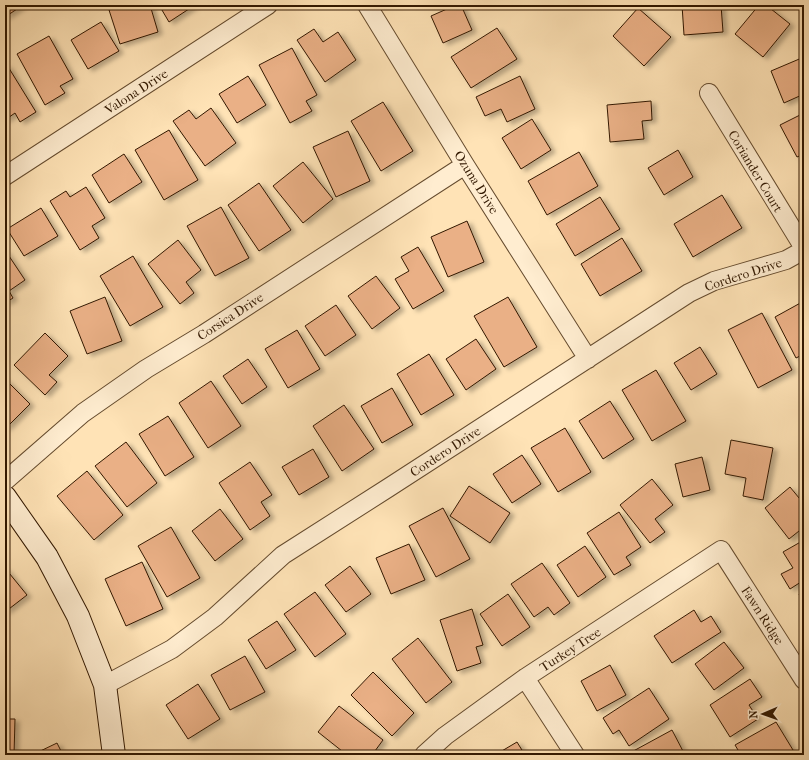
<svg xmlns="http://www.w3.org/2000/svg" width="809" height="760" font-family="'IM FELL French Canon',serif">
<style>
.building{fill:#eab086;stroke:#321800;filter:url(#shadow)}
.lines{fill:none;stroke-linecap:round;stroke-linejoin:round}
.street-casing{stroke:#654b2e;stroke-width:20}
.secondary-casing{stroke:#321800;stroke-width:24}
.street{stroke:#ffedd0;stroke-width:18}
.secondary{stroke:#ffedd0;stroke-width:22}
.labels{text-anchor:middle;stroke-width:3;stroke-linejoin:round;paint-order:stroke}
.street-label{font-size:13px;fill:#321800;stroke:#ffedd0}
</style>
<defs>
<filter id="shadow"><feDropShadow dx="4.5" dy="2.5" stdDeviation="2" flood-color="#0004"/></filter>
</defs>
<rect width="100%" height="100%" fill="#ffe3b6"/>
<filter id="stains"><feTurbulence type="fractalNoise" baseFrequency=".005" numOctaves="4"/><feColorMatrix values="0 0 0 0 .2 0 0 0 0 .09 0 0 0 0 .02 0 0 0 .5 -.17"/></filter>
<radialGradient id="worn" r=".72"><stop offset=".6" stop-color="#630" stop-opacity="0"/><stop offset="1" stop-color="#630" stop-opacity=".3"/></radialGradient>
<!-- building -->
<path class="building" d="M5,5H23L5,17Z
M126,5H150L158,32L120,44L109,10Z
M159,5H195L169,22Z
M456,5H461L472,30L443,43L431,16Z
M682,5H721L723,32L684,35Z
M759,5H766L790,24L763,57L735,34Z
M638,8L671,37L644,66L613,36Z
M101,22L119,51L88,69L71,40Z
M497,28L517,59L471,88L451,57Z
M314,29L323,42L338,32L356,60L325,82L297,40Z
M49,36L73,79L60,86L65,93L45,105L17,54Z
M292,48L317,95L306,101L312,111L290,123L259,65Z
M804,57V94L784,103L771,71Z
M7,65L36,112L20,122L15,113L5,120V66Z
M248,76L266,105L237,123L219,94Z
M520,76L535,109L507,122L501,109L485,116L476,97Z
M651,101L652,120L642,121L644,139L610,142L607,105Z
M383,102L413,151L381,171L351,121Z
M211,108L236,143L205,166L173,121L189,110L196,119Z
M804,113V154L797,157L780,125Z
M532,119L551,150L521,169L502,138Z
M169,130L198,180L164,200L135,150Z
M348,131L370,181L336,197L313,147Z
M678,150L693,177L664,195L648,168Z
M579,152L598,186L547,215L528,181Z
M124,154L142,182L109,203L92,175Z
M303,162L333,199L303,223L273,186Z
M259,183L291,230L259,251L228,205Z
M86,187L105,218L92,226L99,238L80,250L50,201L66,191L70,197Z
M722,195L742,228L693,257L674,224Z
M600,197L620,229L575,256L556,224Z
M221,207L249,258L215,276L187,226Z
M41,208L58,236L24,256L7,229Z
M467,221L484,262L448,277L431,237Z
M622,238L642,271L600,296L581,264Z
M178,240L201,270L186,282L194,293L180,304L148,264Z
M418,247L444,291L413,309L395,279L409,271L401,257Z
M5,250L25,280L9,291L13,298L5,303Z
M133,256L163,307L130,326L100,276Z
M376,276L400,308L372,329L348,296Z
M105,297L122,341L87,354L70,311Z
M508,297L537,347L504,367L474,316Z
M804,301V354L796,358L775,317Z
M336,305L356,335L325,356L305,326Z
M762,313L792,370L758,388L728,330Z
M297,330L320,369L288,388L265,349Z
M45,333L68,356L49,375L57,382L45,395L14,365Z
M476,339L496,369L466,390L446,359Z
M700,347L717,374L691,390L674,363Z
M429,354L454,395L421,415L397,374Z
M248,359L267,387L242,404L223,376Z
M656,370L686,421L652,441L622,390Z
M5,379L30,404L5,429Z
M211,381L241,426L208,448L179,403Z
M392,388L413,425L382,443L361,406Z
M610,401L634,439L603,459L579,421Z
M344,405L374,449L342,471L313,426Z
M168,416L194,457L165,476L139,434Z
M565,428L591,472L558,492L531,448Z
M731,440L773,448L763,500L743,496L746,478L725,474Z
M126,442L157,483L127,507L95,466Z
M313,449L329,477L299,495L282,467Z
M522,455L541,484L512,503L493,474Z
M702,457L710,490L683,497L675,464Z
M250,462L272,495L261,502L270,516L250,530L219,483Z
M87,471L123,515L94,540L57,496Z
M652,479L673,505L655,519L665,532L650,543L620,505Z
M469,486L510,513L490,543L450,516Z
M790,487L804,504V527L789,539L765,508Z
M443,508L470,559L436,577L409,526Z
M220,509L243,539L215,561L192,531Z
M619,512L641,547L626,557L631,565L614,575L587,533Z
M171,527L200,578L167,597L138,546Z
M804,540V580L790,589L781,574L793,568L783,552Z
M409,544L425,580L391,594L376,558Z
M585,546L606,577L578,597L557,565Z
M142,562L163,609L126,626L105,579Z
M542,563L570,603L554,615L548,607L534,617L511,584Z
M350,566L371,594L346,612L325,585Z
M5,568L27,595L5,612Z
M804,591V603L799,594Z
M315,592L346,634L315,657L284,614Z
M508,594L530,627L502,646L480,614Z
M472,609L483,645L476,647L481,663L457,671L440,620Z
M694,610L701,622L711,616L721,632L672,663L654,636Z
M277,621L296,650L266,669L248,640Z
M418,638L452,682L426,703L392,659Z
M724,642L744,668L714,690L695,664Z
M245,656L265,692L230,710L211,675Z
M610,665L626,695L597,711L581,681Z
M373,672L414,713L392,736L351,695Z
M750,679L762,697L749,705L758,719L730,737L710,705Z
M198,684L220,719L188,739L166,705Z
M649,688L669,719L629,746L619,730L613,734L603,718Z
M339,706L383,740L372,755H347L318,732Z
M5,719H15L14,755H5Z
M776,722L793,750L785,755H741L735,745Z
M672,730L685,755H626Z
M517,742L525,755H495Z
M57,743L63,755H32Z"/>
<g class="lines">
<defs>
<path id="street" d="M367,5L465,165L588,359
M709,93L804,248
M5,176L268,5
M5,481L83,413L146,369L204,334L465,165
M525,678L575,755
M105,685L172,649L215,617L283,555L388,488L689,293L714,281L786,260L804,250
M424,755L445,736L525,678L721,550L804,680"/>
<path id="secondary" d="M5,497L47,557L78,616L105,685L114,755"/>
</defs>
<!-- street casing -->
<use href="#street" class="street-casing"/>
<!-- secondary casing -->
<use href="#secondary" class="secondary-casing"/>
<!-- street -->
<use href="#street" class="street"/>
<!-- secondary -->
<use href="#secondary" class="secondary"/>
</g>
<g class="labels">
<!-- street labels -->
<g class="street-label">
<text transform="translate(136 91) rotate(-33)" y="5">Valona Drive</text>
<text transform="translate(756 171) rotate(59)" y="5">Coriander Court</text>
<text transform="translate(477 182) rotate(58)" y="5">Ozuna Drive</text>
<text transform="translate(743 274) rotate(-18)" y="5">Cordero Drive</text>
<text transform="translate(230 316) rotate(-33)" y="5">Corsica Drive</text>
<text transform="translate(445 451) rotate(-33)" y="5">Cordero Drive</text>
<text transform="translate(763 615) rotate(57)" y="5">Fawn Ridge</text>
<text transform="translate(570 649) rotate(-33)" y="5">Turkey Tree</text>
</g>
</g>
<!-- margin -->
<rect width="809" height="760" fill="none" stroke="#ffe3b6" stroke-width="20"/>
<rect x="6" y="6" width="797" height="748" fill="none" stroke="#321800" stroke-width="2"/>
<rect x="10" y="10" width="789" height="740" fill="none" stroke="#321800"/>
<!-- north arrow -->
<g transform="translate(763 714) rotate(268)" stroke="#ffedd0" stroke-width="3" paint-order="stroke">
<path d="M0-3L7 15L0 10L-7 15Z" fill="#321800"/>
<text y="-6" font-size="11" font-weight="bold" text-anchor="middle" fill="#321800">N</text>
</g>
<rect width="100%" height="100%" filter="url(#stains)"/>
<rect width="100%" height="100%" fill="url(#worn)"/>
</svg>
